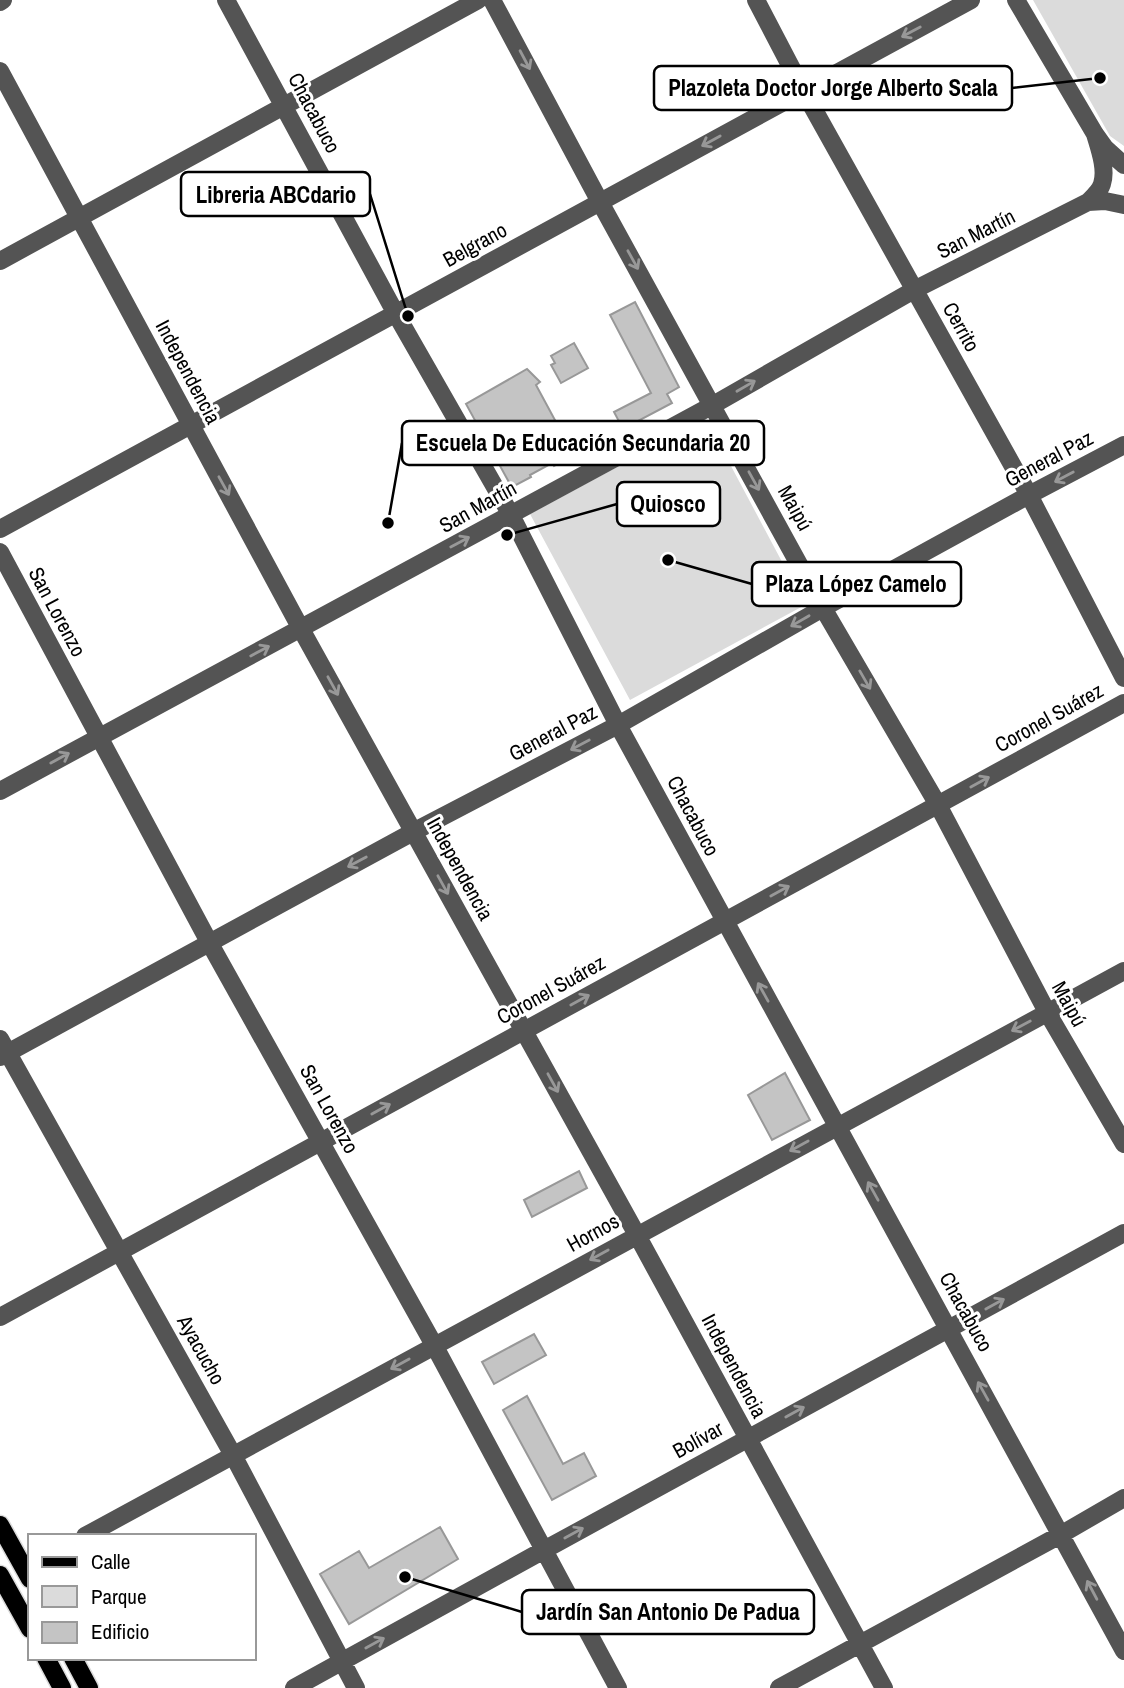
<svg xmlns="http://www.w3.org/2000/svg" width="1124" height="1688" font-family="'Archivo Narrow',sans-serif">
<style>
.green{fill:#dbdbdb}
.building{fill:#c4c4c4;stroke:#989898;stroke-width:2}
.lines{fill:none;stroke-linecap:round;stroke-linejoin:round}
.major-casing{stroke:#dbdbdb;stroke-width:21}
.minor{stroke:#545454;stroke-width:18}
.major{stroke:#000;stroke-width:18}
.oneway{stroke:#989898}
.labels{text-anchor:middle;stroke-width:6;stroke-linejoin:round;paint-order:stroke}
.street-label{font-size:21px;fill:#000;stroke:#fff}
.leader{fill:none;stroke:#000;stroke-width:2.5}
.callout-dot{fill:#000;stroke:#fff;stroke-width:2.5}
.callout{fill:#fff;stroke:#000;stroke-width:2.5}
.callout-label{font-size:23px;text-anchor:middle;font-weight:bold;fill:#000}
</style>
<rect width="100%" height="100%" fill="#fff"/>
<!-- green -->
<path class="green" d="M1033,0H1124V146L1110,136Z
M706,419L805,605L630,700L530,514Z"/>
<!-- building -->
<path class="building" d="M635,302L679,387L667,394L672,403L623,429L614,412L651,393L610,315Z
M574,343L588,368L561,383L551,365L555,363L551,356Z
M527,369L540,382L536,385L563,435L569,432L580,452L554,466L552,463L530,475L531,477L516,485L510,484L466,404Z
M785,1073L810,1120L772,1140L748,1095Z
M579,1171L587,1188L532,1217L524,1200Z
M534,1334L546,1355L494,1384L482,1362Z
M527,1396L563,1464L584,1453L596,1476L552,1500L503,1410Z
M440,1527L458,1559L349,1624L320,1574L359,1551L369,1568Z"/>
<g class="lines">
<defs>
<path id="major" d="M0,1525L30,1579
M0,1575L30,1629
M46,1658L62,1688
M73,1658L89,1688"/>
</defs>
<!-- major casing -->
<use href="#major" class="major-casing"/>
<!-- minor -->
<path class="minor" d="M226,0L396,314L511,515L618,725L1124,1651
M492,0L600,202L823,608L938,805L1047,1012L1124,1144
M756,0L803,90L1029,495L1124,678
M1016,0L1095,134L1105,148L1124,165
M0,2L3,0
M0,71L301,629L637,1235L884,1688
M1088,202L1105,201L1124,205
M0,261L478,0
M0,529L971,0
M0,552L209,942L434,1345L618,1688
M0,791L713,405L914,290L1088,202C1093,197 1100,191 1102,184C1107,169 1099,148 1095,134
M0,1039L233,1455L356,1688
M0,1057L413,832L618,725L823,608L1029,495L1124,445
M0,1317L1124,703
M85,1536L1124,971
M294,1688L544,1550L1124,1233
M779,1688L1062,1534L1124,1498"/>
<!-- major -->
<use href="#major" class="major"/>
</g>
<!-- one-way arrows -->
<defs><path id="oneway-shaft" d="M-6 0H5M1.5-3L5.5 0L1.5 3" fill="none" stroke-width="1.6" stroke-linecap="round" stroke-linejoin="round" transform="scale(1.75)"/></defs>
<g class="oneway">
<use href="#oneway-shaft" transform="translate(911 32) rotate(152)"/>
<use href="#oneway-shaft" transform="translate(525 60) rotate(62)"/>
<use href="#oneway-shaft" transform="translate(711 141) rotate(151)"/>
<use href="#oneway-shaft" transform="translate(633 260) rotate(61)"/>
<use href="#oneway-shaft" transform="translate(746 386) rotate(-30)"/>
<use href="#oneway-shaft" transform="translate(1064 477) rotate(152)"/>
<use href="#oneway-shaft" transform="translate(754 481) rotate(61)"/>
<use href="#oneway-shaft" transform="translate(224 486) rotate(61)"/>
<use href="#oneway-shaft" transform="translate(460 542) rotate(-28)"/>
<use href="#oneway-shaft" transform="translate(800 621) rotate(150)"/>
<use href="#oneway-shaft" transform="translate(260 651) rotate(-28)"/>
<use href="#oneway-shaft" transform="translate(865 680) rotate(60)"/>
<use href="#oneway-shaft" transform="translate(333 686) rotate(61)"/>
<use href="#oneway-shaft" transform="translate(580 745) rotate(152)"/>
<use href="#oneway-shaft" transform="translate(60 758) rotate(-29)"/>
<use href="#oneway-shaft" transform="translate(980 782) rotate(-29)"/>
<use href="#oneway-shaft" transform="translate(357 862) rotate(152)"/>
<use href="#oneway-shaft" transform="translate(443 885) rotate(61)"/>
<use href="#oneway-shaft" transform="translate(780 891) rotate(-29)"/>
<use href="#oneway-shaft" transform="translate(763 992) rotate(-119)"/>
<use href="#oneway-shaft" transform="translate(580 1000) rotate(-29)"/>
<use href="#oneway-shaft" transform="translate(1021 1026) rotate(152)"/>
<use href="#oneway-shaft" transform="translate(553 1083) rotate(61)"/>
<use href="#oneway-shaft" transform="translate(381 1109) rotate(-29)"/>
<use href="#oneway-shaft" transform="translate(799 1146) rotate(151)"/>
<use href="#oneway-shaft" transform="translate(873 1191) rotate(-119)"/>
<use href="#oneway-shaft" transform="translate(599 1255) rotate(151)"/>
<use href="#oneway-shaft" transform="translate(995 1304) rotate(-29)"/>
<use href="#oneway-shaft" transform="translate(400 1364) rotate(151)"/>
<use href="#oneway-shaft" transform="translate(983 1391) rotate(-119)"/>
<use href="#oneway-shaft" transform="translate(795 1412) rotate(-29)"/>
<use href="#oneway-shaft" transform="translate(574 1533) rotate(-29)"/>
<use href="#oneway-shaft" transform="translate(1092 1590) rotate(-118)"/>
<use href="#oneway-shaft" transform="translate(375 1643) rotate(-29)"/>
</g>
<g class="labels">
<!-- street labels -->
<g class="street-label">
<text transform="translate(314 113) rotate(62)" y="7">Chacabuco</text>
<text transform="translate(976 234) rotate(-27)" y="7">San Martín</text>
<text transform="translate(475 245) rotate(-29)" y="7">Belgrano</text>
<text transform="translate(961 327) rotate(61)" y="7">Cerrito</text>
<text transform="translate(188 372) rotate(62)" y="7">Independencia</text>
<text transform="translate(1049 459) rotate(-28)" y="7">General Paz</text>
<text transform="translate(478 507) rotate(-29)" y="7">San Martín</text>
<text transform="translate(795 508) rotate(61)" y="7">Maipú</text>
<text transform="translate(57 612) rotate(62)" y="7">San Lorenzo</text>
<text transform="translate(1049 718) rotate(-29)" y="7">Coronel Suárez</text>
<text transform="translate(553 733) rotate(-28)" y="7">General Paz</text>
<text transform="translate(693 816) rotate(62)" y="7">Chacabuco</text>
<text transform="translate(460 869) rotate(61)" y="7">Independencia</text>
<text transform="translate(551 990) rotate(-29)" y="7">Coronel Suárez</text>
<text transform="translate(1069 1004) rotate(61)" y="7">Maipú</text>
<text transform="translate(329 1109) rotate(61)" y="7">San Lorenzo</text>
<text transform="translate(593 1233) rotate(-29)" y="7">Hornos</text>
<text transform="translate(966 1312) rotate(61)" y="7">Chacabuco</text>
<text transform="translate(201 1350) rotate(61)" y="7">Ayacucho</text>
<text transform="translate(734 1366) rotate(62)" y="7">Independencia</text>
<text transform="translate(698 1440) rotate(-29)" y="7">Bolívar</text>
</g>
</g>
<!-- callouts -->
<path class="leader" d="M1100 78L1012 88M408 316L370 194M388 523L402 443M507 535L617 504M668 560L752 584M405 1577L522 1612"/>
<g class="callout-dot">
<circle cx="1100" cy="78" r="7"/>
<circle cx="408" cy="316" r="7"/>
<circle cx="388" cy="523" r="7"/>
<circle cx="507" cy="535" r="7"/>
<circle cx="668" cy="560" r="7"/>
<circle cx="405" cy="1577" r="7"/>
</g>
<g class="callout">
<rect x="654" y="66" width="358" height="44" rx="7"/>
<rect x="181" y="172" width="189" height="44" rx="7"/>
<rect x="402" y="421" width="362" height="44" rx="7"/>
<rect x="617" y="482" width="103" height="44" rx="7"/>
<rect x="752" y="562" width="209" height="44" rx="7"/>
<rect x="522" y="1590" width="292" height="44" rx="7"/>
</g>
<g class="callout-label">
<text x="833" y="96">Plazoleta Doctor Jorge Alberto Scala</text>
<text x="276" y="203">Libreria ABCdario</text>
<text x="583" y="451">Escuela De Educación Secundaria 20</text>
<text x="668" y="512">Quiosco</text>
<text x="856" y="592">Plaza López Camelo</text>
<text x="668" y="1620">Jardín San Antonio De Padua</text>
</g>
<!-- legend -->
<rect x="28" y="1534" width="228" height="126" fill="#ffffff" stroke="#999999" stroke-width="2"/>
<rect x="42" y="1557" width="35" height="10" fill="#000000" stroke="#999999" stroke-width="2"/>
<text x="91" y="1569" font-size="21" fill="#000000">Calle</text>
<rect x="42" y="1586" width="35" height="21" fill="#dbdbdb" stroke="#999999" stroke-width="2"/>
<text x="91" y="1604" font-size="21" fill="#000000">Parque</text>
<rect x="42" y="1622" width="35" height="21" fill="#c4c4c4" stroke="#999999" stroke-width="2"/>
<text x="91" y="1639" font-size="21" fill="#000000">Edificio</text>
</svg>
